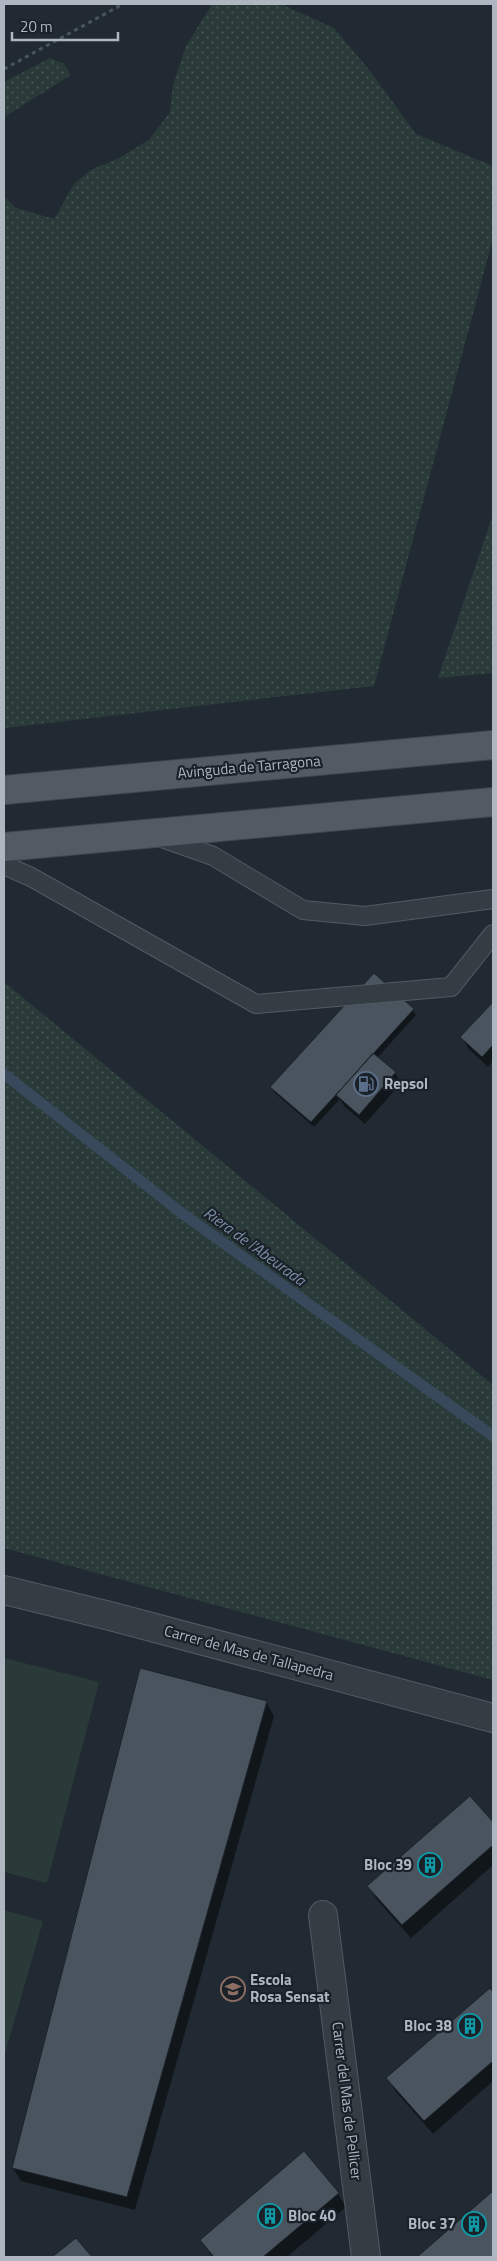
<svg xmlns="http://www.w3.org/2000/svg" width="497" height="2261" font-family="'Titillium Web',sans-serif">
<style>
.green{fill:url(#green-dots)}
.pitch{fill:#293a39}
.shadow{fill:#0007}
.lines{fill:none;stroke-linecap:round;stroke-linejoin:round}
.stream{stroke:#38495b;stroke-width:11}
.building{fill:#4a545f;stroke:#1c232a}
.lane-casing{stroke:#525a62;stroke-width:20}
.street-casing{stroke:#525a62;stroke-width:30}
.primary-casing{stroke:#3e454d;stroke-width:30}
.path{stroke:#465759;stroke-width:3;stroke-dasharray:4 4;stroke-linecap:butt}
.lane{stroke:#343c44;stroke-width:18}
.street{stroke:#343c44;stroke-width:28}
.primary{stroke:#525b64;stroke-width:28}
.labels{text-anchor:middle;stroke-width:4.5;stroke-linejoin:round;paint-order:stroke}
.street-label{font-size:15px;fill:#aeb7c1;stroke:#1a2128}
.poi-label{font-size:15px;font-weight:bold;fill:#aeb7c1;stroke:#1a2128;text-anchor:start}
.water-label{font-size:16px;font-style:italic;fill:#7a8fa6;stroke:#1a2128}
</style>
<defs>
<pattern id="green-dots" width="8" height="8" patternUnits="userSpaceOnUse" patternTransform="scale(1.25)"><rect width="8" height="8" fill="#293a39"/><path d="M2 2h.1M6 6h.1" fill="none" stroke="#465454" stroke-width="1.8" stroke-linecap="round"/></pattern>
</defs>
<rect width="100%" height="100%" fill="#212a33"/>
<!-- green -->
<path class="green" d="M212,4H281L334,28L370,71L416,134L493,166V238L374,686L4,728V196L16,208L54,219L74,184L91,170L119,158L149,140L170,112L173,85L186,46Z
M50,58L64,64L71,75L4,117V82Z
M493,514V673L438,678Z
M4,982L493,1385V1680L4,1548Z"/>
<!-- pitch -->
<path class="pitch" d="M4,1658L99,1682L47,1883L4,1872Z
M4,1910L43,1921L4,2057Z"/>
<!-- shadow -->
<path class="shadow" d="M493,1004V1061L488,1067L468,1048L462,1038Z
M413,1010L416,1015L377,1058L395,1073L401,1083L365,1124L344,1106L340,1099L314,1127L275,1093L272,1087Z
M266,1702L274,1716L135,2210L21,2181L13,2168Z
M470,1797L493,1824V1865L411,1938L377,1900L369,1886Z
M493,1987V2081L433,2134L396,2092L388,2078Z
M493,2193V2257H419Z
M338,2194L346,2207L287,2257H212L201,2240Z"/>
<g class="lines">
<!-- stream -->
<path class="stream" d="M4,1074L183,1214L493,1436"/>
</g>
<!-- building -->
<path class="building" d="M374,973L414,1009L311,1122L270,1087Z
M493,1002V1045L482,1057L460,1037Z
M373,1053L396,1072L359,1115L336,1095Z
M140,1668L267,1701L127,2197L12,2168Z
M470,1796L493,1822V1845L402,1925L367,1886Z
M490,1988L493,1992V2061L424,2121L386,2078Z
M304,2151L339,2193L263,2257H214L200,2240Z
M493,2191V2257H417Z
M76,2238L92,2257H52Z"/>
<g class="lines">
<defs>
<path id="lane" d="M159,837L213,856L303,910L365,916L493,899
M4,865L31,877L256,1004L451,987L493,934"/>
<path id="street" d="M4,1590L110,1616L493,1718
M323,1915L366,2257"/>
<path id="primary" d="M4,790L493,745
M4,847L493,802"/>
</defs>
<!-- lane casing -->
<use href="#lane" class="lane-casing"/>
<!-- street casing -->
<use href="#street" class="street-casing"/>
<!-- primary casing -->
<use href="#primary" class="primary-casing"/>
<!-- path -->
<path class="path" d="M4,69L123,4"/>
<!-- lane -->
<use href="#lane" class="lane"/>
<!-- street -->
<use href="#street" class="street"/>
<!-- primary -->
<use href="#primary" class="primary"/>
</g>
<!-- icons -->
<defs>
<symbol id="fuel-ring" viewBox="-11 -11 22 22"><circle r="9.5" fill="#1a2128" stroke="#5c6f8a" stroke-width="1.5"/><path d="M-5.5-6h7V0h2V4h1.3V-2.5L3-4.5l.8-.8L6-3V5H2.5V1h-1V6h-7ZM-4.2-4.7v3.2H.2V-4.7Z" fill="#5c6f8a"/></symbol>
<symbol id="building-ring" viewBox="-11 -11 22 22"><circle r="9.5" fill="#1a2128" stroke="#0f9aa8" stroke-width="1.5"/><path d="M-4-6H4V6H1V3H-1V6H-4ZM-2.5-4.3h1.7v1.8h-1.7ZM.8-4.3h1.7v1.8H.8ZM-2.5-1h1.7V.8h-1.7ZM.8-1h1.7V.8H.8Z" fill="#0f9aa8"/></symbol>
<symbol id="school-ring" viewBox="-11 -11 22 22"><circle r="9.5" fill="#1a2128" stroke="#8d6e63" stroke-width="1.5"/><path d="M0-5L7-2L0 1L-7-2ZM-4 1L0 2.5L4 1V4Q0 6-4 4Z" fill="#8d6e63"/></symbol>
</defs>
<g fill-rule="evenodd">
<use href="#fuel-ring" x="352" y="1070" width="28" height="28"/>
<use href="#building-ring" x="416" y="1851" width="28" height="28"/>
<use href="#school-ring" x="219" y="1975" width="28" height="28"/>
<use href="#building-ring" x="456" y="2012" width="28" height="28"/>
<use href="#building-ring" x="256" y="2202" width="28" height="28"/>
<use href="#building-ring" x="460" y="2210" width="28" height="28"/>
</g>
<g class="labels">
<!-- street labels -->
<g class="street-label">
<text transform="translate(249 767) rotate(-5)" y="5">Avinguda de Tarragona</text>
<text transform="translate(249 1653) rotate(15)" y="5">Carrer de Mas de Tallapedra</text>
<text transform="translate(347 2101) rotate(83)" y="5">Carrer del Mas de Pellicer</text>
</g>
<!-- poi labels -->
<g class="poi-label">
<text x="384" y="1089">Repsol</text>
<text x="412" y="1870" text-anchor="end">Bloc 39</text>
<text x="250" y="1985">Escola<tspan x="250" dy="17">Rosa Sensat</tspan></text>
<text x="452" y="2031" text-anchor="end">Bloc 38</text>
<text x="288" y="2221">Bloc 40</text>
<text x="456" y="2229" text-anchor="end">Bloc 37</text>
</g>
<!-- water labels -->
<g class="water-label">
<text transform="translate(255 1246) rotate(36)" y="6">Riera de l'Abeurada</text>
</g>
</g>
<!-- border -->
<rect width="497" height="2261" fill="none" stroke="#aeb7c1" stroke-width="10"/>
<!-- scale -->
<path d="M12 32v8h106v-8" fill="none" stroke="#aeb7c1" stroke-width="2.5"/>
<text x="20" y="32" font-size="15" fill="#aeb7c1" stroke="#1a2128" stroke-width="4" paint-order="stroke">20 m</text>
</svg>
